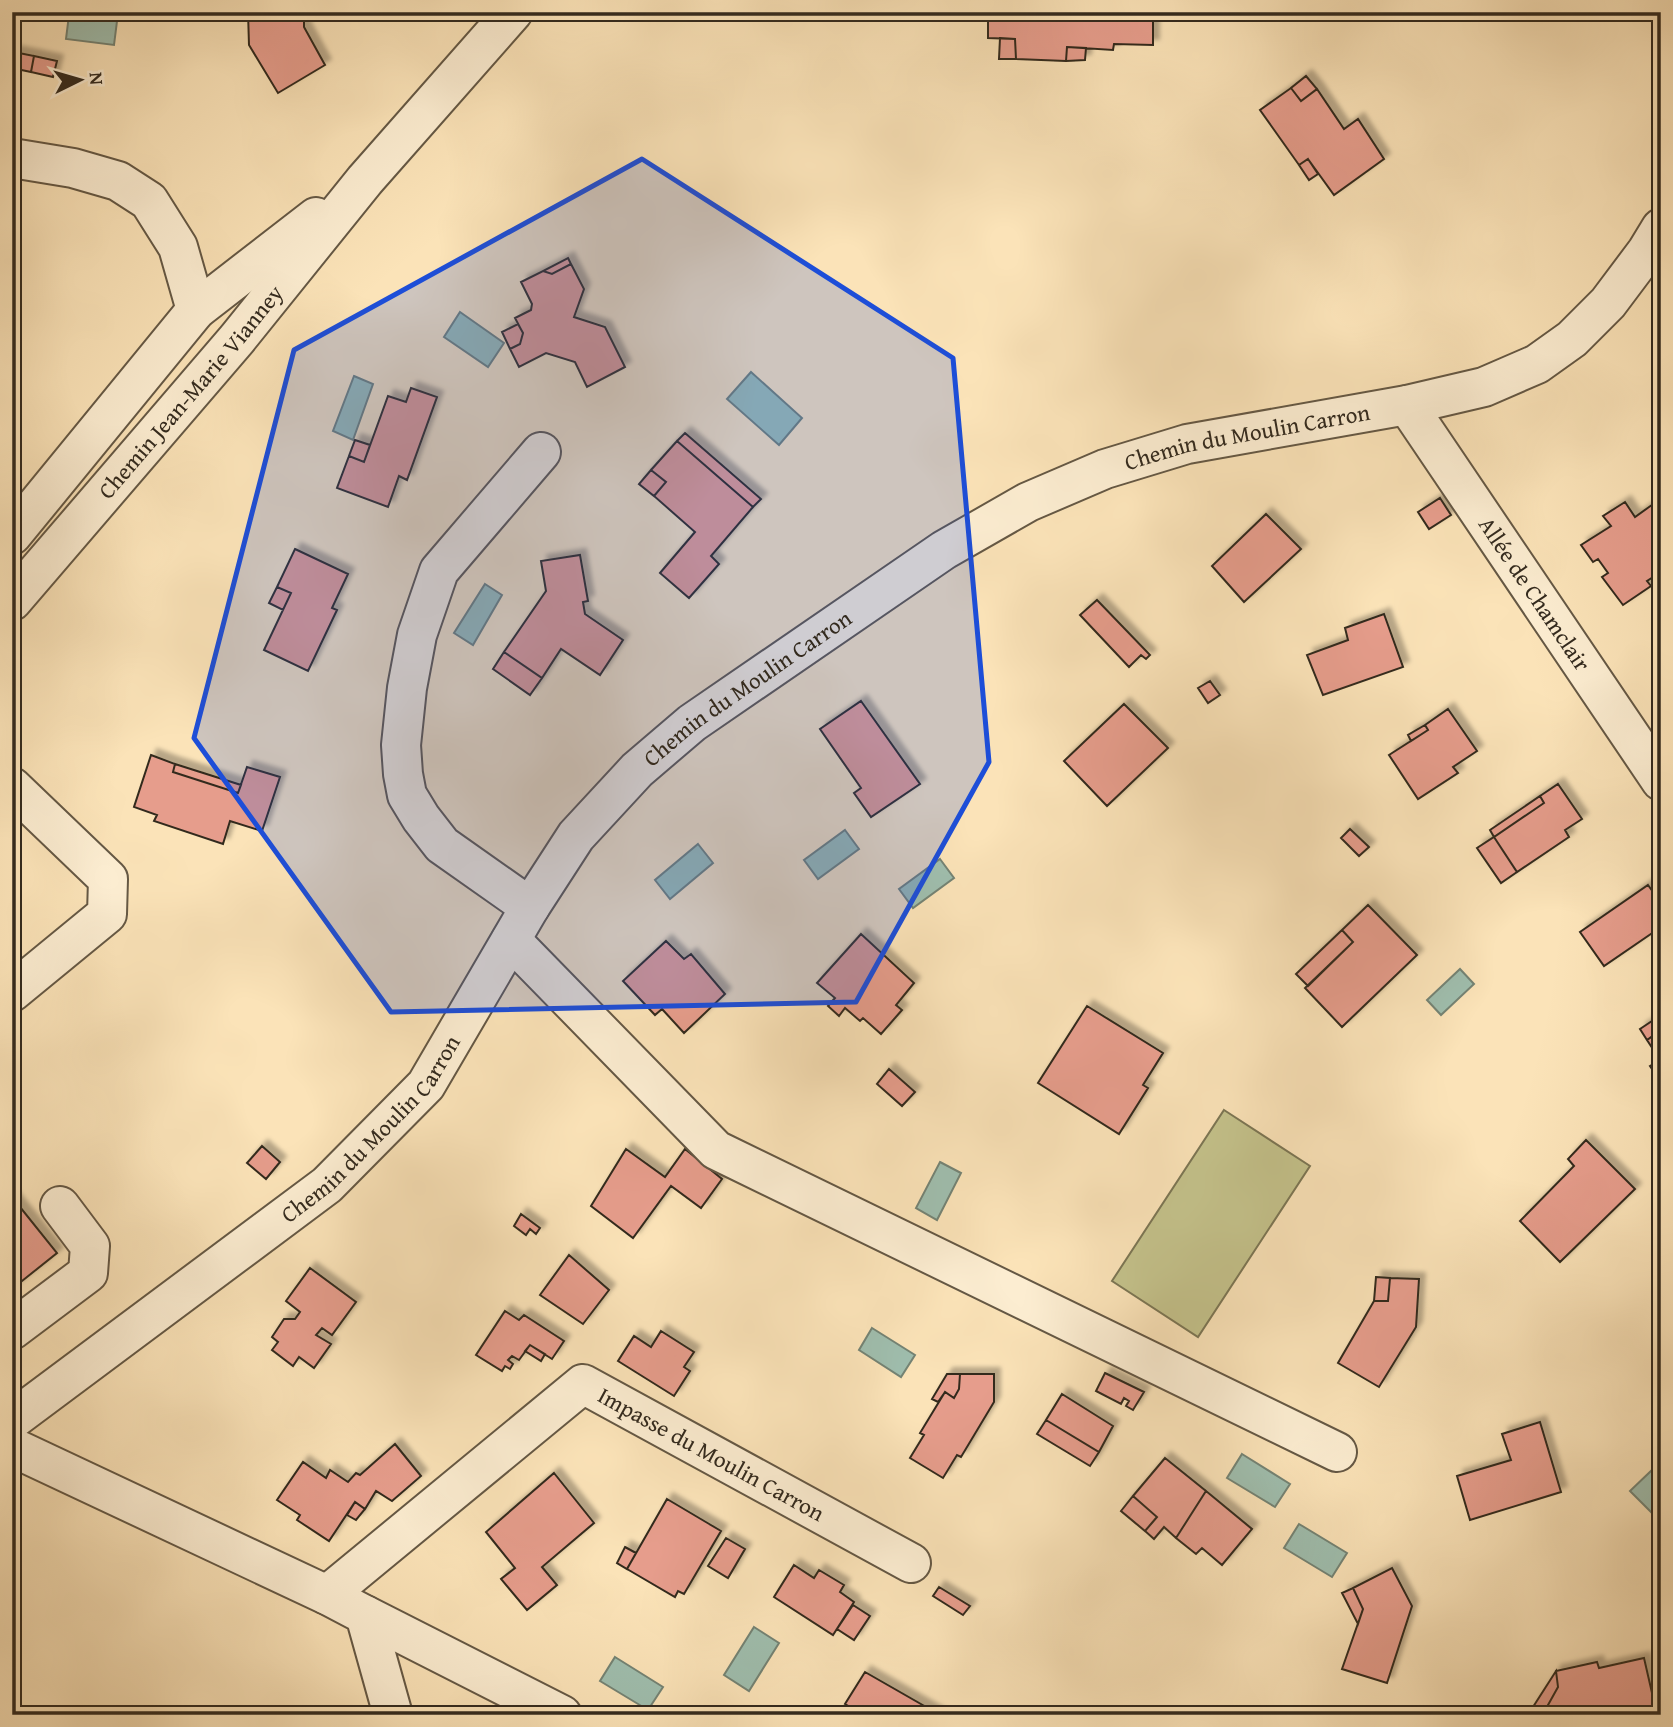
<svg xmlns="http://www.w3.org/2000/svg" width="1673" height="1727" font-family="'Gentium Book Plus',serif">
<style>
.green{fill:#c4c28b;stroke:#7c7654;stroke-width:2}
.water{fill:#9fbeae;stroke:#748374;stroke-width:2}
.building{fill:#e69d8c;stroke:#332a1e;stroke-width:2;filter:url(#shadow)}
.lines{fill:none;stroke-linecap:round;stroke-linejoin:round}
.minor-casing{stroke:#655844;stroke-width:42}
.minor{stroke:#fcedd1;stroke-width:38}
.marked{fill:#1d4ed8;fill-opacity:0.2;stroke:#1d4ed8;stroke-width:5;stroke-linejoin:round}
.labels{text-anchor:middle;stroke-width:6;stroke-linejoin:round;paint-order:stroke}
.street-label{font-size:23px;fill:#332a1e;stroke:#fcedd1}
</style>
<defs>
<filter id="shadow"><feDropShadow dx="6" dy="-6" stdDeviation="2" flood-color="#0004"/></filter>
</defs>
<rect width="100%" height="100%" fill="#fbe3b8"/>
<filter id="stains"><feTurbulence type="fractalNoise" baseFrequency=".00286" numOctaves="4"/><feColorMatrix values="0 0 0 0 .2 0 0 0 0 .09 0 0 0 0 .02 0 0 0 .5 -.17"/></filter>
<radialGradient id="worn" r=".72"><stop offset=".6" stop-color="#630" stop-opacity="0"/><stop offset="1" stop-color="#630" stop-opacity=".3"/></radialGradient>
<!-- green -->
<path class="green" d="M1224,1110L1310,1166L1198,1337L1112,1281Z"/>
<!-- water -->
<path class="water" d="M69,15L117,21L114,45L66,39Z
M460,312L504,343L488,367L444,337Z
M751,372L802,418L779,445L727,399Z
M354,376L373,384L353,440L333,431Z
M485,584L502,595L473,645L454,633Z
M845,830L859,849L818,879L804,860Z
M698,844L713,863L670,899L655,880Z
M940,859L954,878L913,908L899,889Z
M1460,969L1474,984L1441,1015L1427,1000Z
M940,1162L961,1173L937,1220L916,1208Z
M872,1328L915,1355L901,1377L859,1350Z
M1242,1454L1290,1484L1275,1507L1227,1478Z
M1652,1470L1661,1479V1522L1630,1491Z
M1299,1524L1347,1553L1332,1577L1284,1548Z
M754,1627L779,1643L749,1691L724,1675Z
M615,1657L663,1687L648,1710L600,1681Z"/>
<!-- building -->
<path class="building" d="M248,12H304V27L325,65L278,93L249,45Z
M988,12H1153V45L1114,44L1113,50L1067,47L1066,61L1016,59L1015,39L988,38Z
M1000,38L1015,39L1016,59H999Z
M1067,47L1086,48L1085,60L1066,61Z
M14,52L34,56L31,72L12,68Z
M34,56L57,61L53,77L31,72Z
M1306,76L1317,89L1301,101L1291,88Z
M1291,88L1301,101L1317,89L1344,129L1358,119L1384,159L1334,195L1308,159L1299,165L1260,110Z
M1308,159L1318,174L1309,180L1299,165Z
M568,258L571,264L552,274L543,271Z
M571,264L584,289L574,317L605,327L625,367L587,387L575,362L546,353L519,367L510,349L520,344L523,333L515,318L531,310L532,304L521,282L543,271L552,274Z
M518,324L523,333L520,344L510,349L502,332Z
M411,388L437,397L407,480L399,476L388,507L337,488L349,456L364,462L388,396L406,402Z
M685,433L761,499L753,507L677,441Z
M355,440L370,445L364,462L349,456Z
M677,441L753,507L711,556L719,564L689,598L660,573L695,532L654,496L666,482L651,470Z
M651,470L666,482L654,496L639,484Z
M1440,498L1451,515L1429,529L1418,512Z
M1625,502L1635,517L1656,502L1661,508V572L1647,581L1651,586L1623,605L1602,577L1608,573L1598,559L1593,562L1581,545L1611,526L1603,516Z
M1266,514L1301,549L1244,602L1212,566Z
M295,549L348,574L332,608L337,610L308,671L264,650L291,593L277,587Z
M580,555L588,601L583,602L585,614L623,640L600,675L561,649L542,678L504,652L546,591L541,561Z
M277,587L291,593L283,610L269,603Z
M1097,600L1150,655L1146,659L1141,655L1129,667L1080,615Z
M1384,614L1403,667L1323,695L1307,655L1348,640L1345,628Z
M504,652L542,678L530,695L493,669Z
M1210,681L1220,695L1208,703L1198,688Z
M861,701L920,784L871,817L854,793L861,788L820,729Z
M1124,704L1168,748L1107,806L1064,761Z
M1448,709L1477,751L1453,767L1458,773L1418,799L1389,755L1428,730L1425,725Z
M1425,725L1428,730L1411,741L1408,735Z
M151,755L175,764L173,772L238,793L247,767L280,777L262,831L230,821L223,844L154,821L157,815L134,807Z
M175,764L241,785L238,793L173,772Z
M1558,784L1582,819L1565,830L1569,837L1517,872L1494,837L1544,803L1540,796Z
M1540,796L1544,803L1494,837L1490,830Z
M1350,829L1369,847L1359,856L1341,838Z
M1494,837L1517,872L1501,883L1477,848Z
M1648,885L1661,903V927L1604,966L1580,932Z
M1368,905L1417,955L1342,1027L1305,988L1353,942L1342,930Z
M1342,930L1353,942L1308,986L1296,974Z
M861,934L914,983L896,1005L902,1010L881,1034L863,1018L860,1021L845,1008L839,1016L828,1006L835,998L817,983Z
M666,941L684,959L691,954L725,994L684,1033L662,1009L655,1015L623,981Z
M1087,1006L1163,1053L1143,1085L1148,1088L1119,1134L1038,1083Z
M1661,1015V1030L1647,1040L1640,1029Z
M1661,1030V1082L1650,1066L1660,1060L1647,1040Z
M889,1069L915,1092L902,1106L877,1084Z
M1586,1140L1635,1189L1560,1262L1520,1221L1574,1166L1568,1159Z
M262,1146L280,1162L266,1179L247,1163Z
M626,1149L665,1177L685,1149L722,1179L701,1208L671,1186L633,1238L591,1206Z
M12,1197L57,1253L12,1289Z
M521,1214L540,1228L536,1234L530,1229L526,1235L514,1226Z
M569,1255L609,1290L583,1324L540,1295Z
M310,1268L356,1302L332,1335L322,1328L316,1335L331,1344L314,1368L299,1357L293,1366L272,1350L278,1342L272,1337L284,1319H295L300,1312L286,1301Z
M1376,1277L1390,1278L1388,1301H1374Z
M1390,1278L1419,1279L1416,1327L1379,1387L1338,1363L1374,1301H1388Z
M505,1311L519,1320L524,1315L564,1341L552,1359L530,1345L519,1360L512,1356L508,1360L513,1364L510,1369L505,1366L502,1371L476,1355Z
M661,1331L694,1352L684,1367L690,1371L674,1396L618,1361L634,1336L651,1347Z
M530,1345L545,1354L541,1361L525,1351Z
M1105,1373L1144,1392L1133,1410L1126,1406L1129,1401L1124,1398L1121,1404L1096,1391Z
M947,1374H960L959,1389L954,1398L945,1392L938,1402L932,1399Z
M960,1374H994V1402L961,1457L957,1455L943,1478L910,1458L924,1435L920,1433L945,1392L954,1398L959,1389Z
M1062,1394L1113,1426L1099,1452L1046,1420Z
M1046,1420L1099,1452L1090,1466L1037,1434Z
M1540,1422L1561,1492L1470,1520L1457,1476L1511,1460L1502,1434Z
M395,1444L421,1476L392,1501L376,1491L365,1509L355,1502L329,1541L297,1520L300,1515L277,1500L303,1462L326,1478L330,1470L348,1482L356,1473L360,1475Z
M1165,1458L1206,1491L1176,1538L1164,1527L1154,1539L1145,1531L1157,1517L1133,1496Z
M554,1473L594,1523L542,1567L557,1585L527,1610L501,1579L515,1568L486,1532Z
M1206,1491L1252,1529L1222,1565L1202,1548L1196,1554L1176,1538Z
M1133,1496L1157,1517L1145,1531L1121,1511Z
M667,1499L721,1531L684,1594L678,1591L675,1597L627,1569Z
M355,1502L365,1509L356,1520L347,1515Z
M726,1538L745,1549L728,1578L708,1566Z
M625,1547L636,1553L627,1569L617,1563Z
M794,1565L814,1578L819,1570L844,1585L840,1592L854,1602L833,1635L774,1597Z
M1392,1568L1412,1606L1387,1683L1342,1669L1363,1609L1353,1588Z
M939,1587L970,1606L963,1615L933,1596Z
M1353,1588L1363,1609L1358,1624L1342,1593Z
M853,1605L870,1616L854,1640L837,1629Z
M1644,1658L1655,1706L1619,1715H1609L1607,1709L1597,1711L1595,1715L1543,1714L1558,1687L1556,1671L1597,1662L1599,1668Z
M1556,1671L1558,1687L1543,1714L1533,1707Z
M865,1672L940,1715H864L845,1704Z"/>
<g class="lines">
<defs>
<g id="minor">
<path d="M12,158L73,168L118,181L149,201L178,247L196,310"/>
<path id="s1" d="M1407,405L1661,781"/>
<path d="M12,535L196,310L316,217"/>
<path id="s2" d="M12,601L237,339L365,180L513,12"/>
<path d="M12,787L108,879L107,914L12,992"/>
<path d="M530,907L442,845L421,818L407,795L403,774L401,745L407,688L417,635L439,571L541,452"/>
<path d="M511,940L716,1150L1337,1452"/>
<path d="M12,1330L88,1273L90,1246L60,1206"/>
<path id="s3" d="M12,1420L327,1185L426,1085L530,907L576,836L637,770L692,723L944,550L1028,502L1105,469L1187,444L1407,405L1484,387L1537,364L1572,339L1608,303L1647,251L1661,228"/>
<path d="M12,1447L327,1595L365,1615L393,1715"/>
<path id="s4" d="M327,1595L583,1384L911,1563"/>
<path d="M365,1615L562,1715"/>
</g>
</defs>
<!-- minor casing -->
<use href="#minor" class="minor-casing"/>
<!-- minor -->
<use href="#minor" class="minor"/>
</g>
<!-- marked area -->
<path class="marked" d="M642,159L953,358L989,762L856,1002L391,1012L194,738L294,350Z"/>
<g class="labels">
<!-- street labels -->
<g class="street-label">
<text dy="8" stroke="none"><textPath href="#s2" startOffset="275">Chemin Jean-Marie Vianney</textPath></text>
<text dy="8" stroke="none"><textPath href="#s3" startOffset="1619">Chemin du Moulin Carron</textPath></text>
<text dy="8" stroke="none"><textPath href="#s1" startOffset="228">Allée de Chamclair</textPath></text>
<text dy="8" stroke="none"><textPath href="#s3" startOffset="1052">Chemin du Moulin Carron</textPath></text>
<text dy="8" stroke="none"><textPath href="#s3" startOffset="464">Chemin du Moulin Carron</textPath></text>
<text dy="8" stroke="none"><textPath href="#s4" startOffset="478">Impasse du Moulin Carron</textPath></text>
</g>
</g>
<!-- margin -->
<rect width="1673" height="1727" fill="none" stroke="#fbe3b8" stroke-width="42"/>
<rect x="14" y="14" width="1645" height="1699" fill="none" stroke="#332a1e" stroke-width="3.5"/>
<rect x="21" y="21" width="1631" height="1685" fill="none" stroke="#332a1e" stroke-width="2"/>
<!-- north arrow -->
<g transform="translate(80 80) rotate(85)" stroke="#fcedd1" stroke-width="5" paint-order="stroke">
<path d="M0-5L12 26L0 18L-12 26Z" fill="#332a1e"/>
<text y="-10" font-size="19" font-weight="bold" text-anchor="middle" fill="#332a1e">N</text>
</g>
<rect width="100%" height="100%" filter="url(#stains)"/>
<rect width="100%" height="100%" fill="url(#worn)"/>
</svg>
